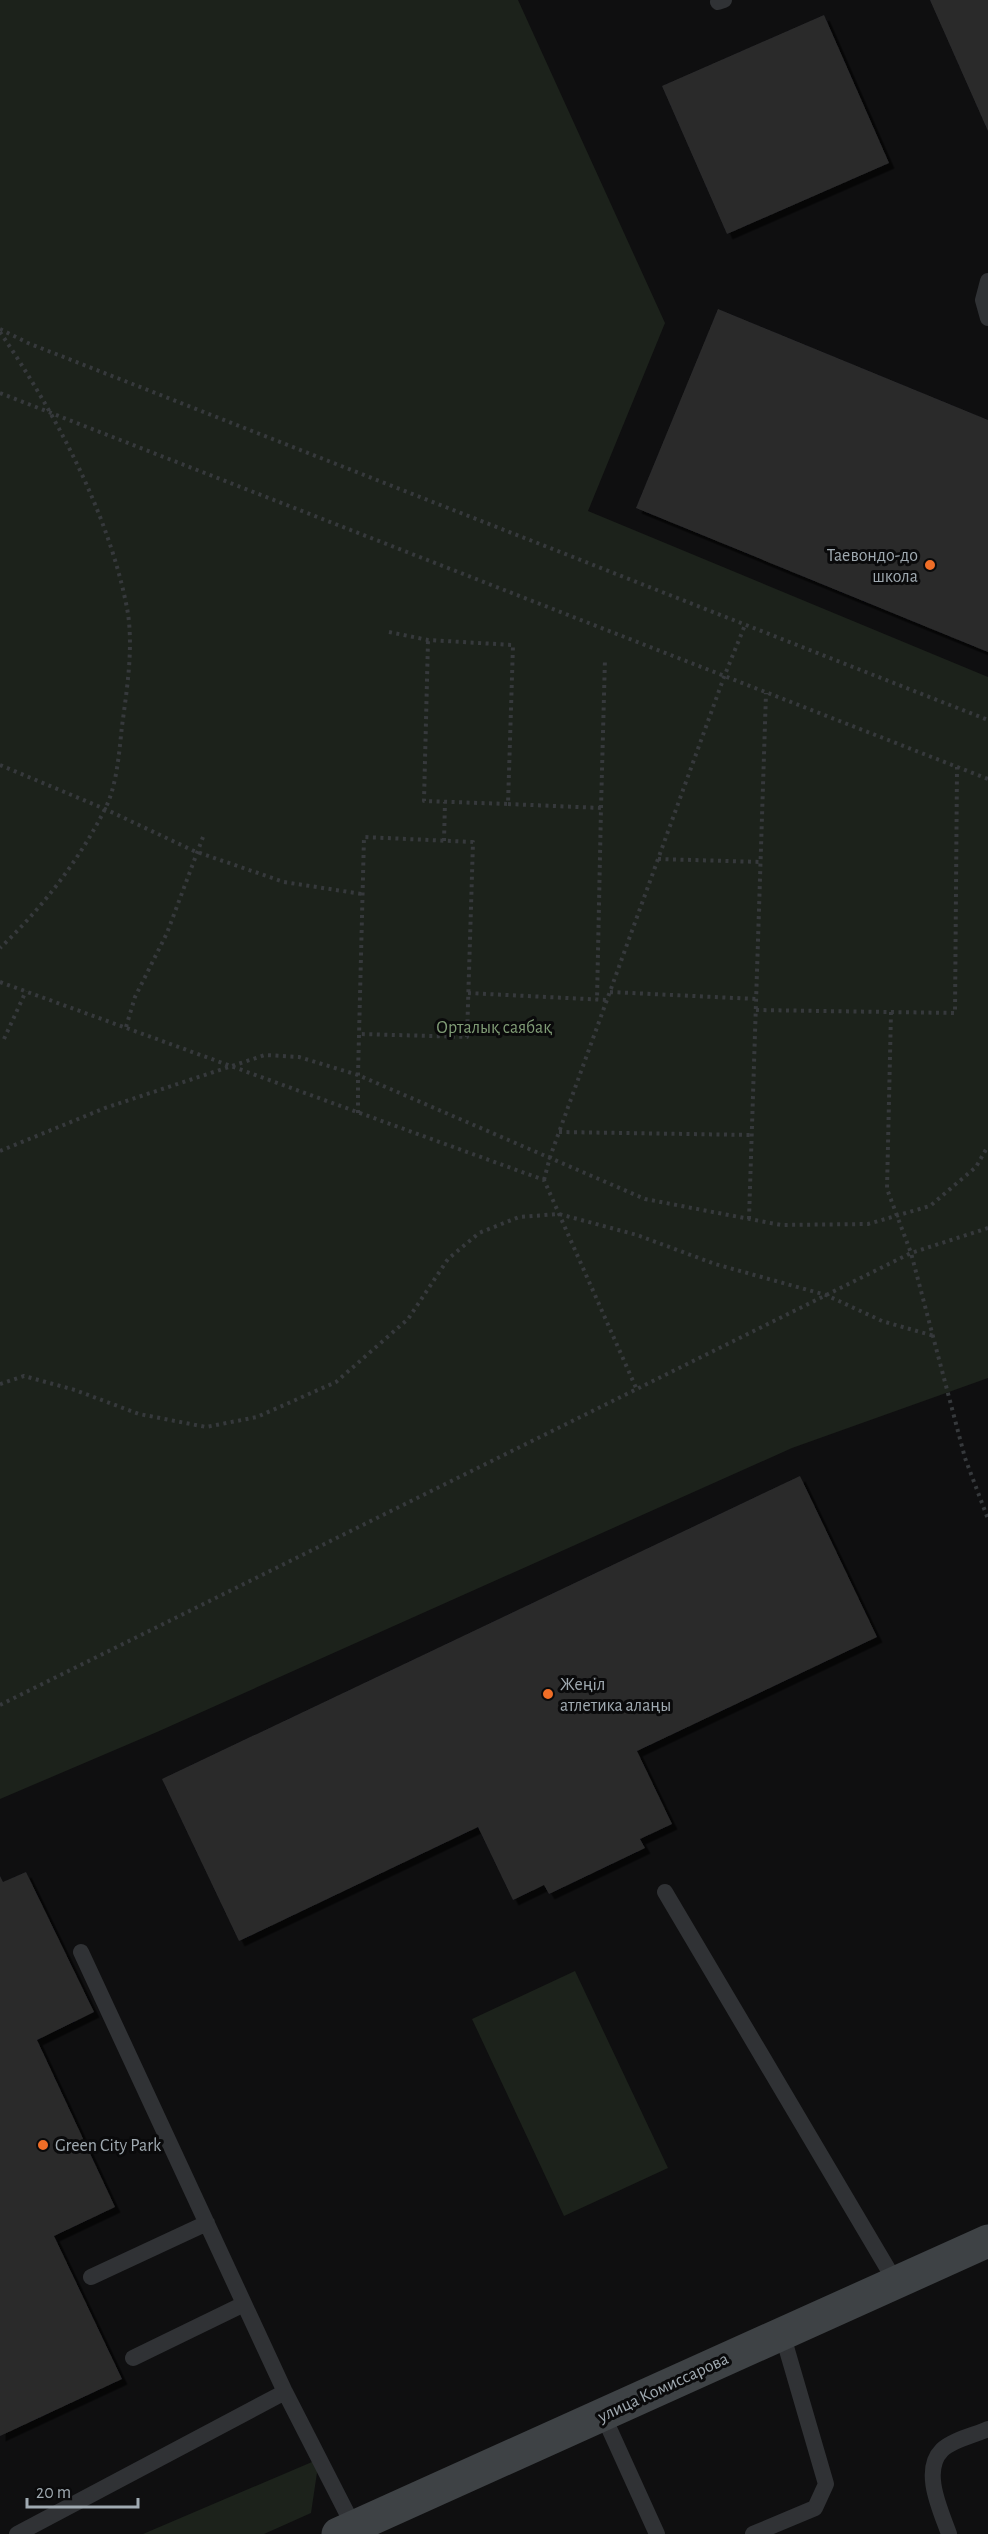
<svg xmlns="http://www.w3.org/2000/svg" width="988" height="2534" font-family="'Alegreya Sans',sans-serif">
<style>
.green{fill:#1c221b}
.building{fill:#2a2a2c;filter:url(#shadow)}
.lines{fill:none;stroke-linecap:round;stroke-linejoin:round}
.path{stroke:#36393c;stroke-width:4;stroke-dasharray:3 4.5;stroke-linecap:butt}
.lane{stroke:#303235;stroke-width:16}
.secondary{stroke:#3e4245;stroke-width:33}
.poi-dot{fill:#f06e27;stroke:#0a0a0b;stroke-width:2}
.labels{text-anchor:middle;stroke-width:6;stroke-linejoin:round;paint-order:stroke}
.poi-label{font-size:18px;fill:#a0aab1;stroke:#0a0a0b;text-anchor:start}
.park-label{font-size:18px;fill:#809c76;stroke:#0a0a0b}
.street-label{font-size:18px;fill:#a0aab1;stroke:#0a0a0b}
</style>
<defs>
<filter id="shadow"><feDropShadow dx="5.5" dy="5.5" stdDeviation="0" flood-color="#0009"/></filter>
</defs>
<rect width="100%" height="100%" fill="#0f0f10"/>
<!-- green -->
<path class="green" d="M0,0H518L665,323L588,511L988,677V1378L792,1448L157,1732L0,1799Z
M575,1971L668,2168L564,2216L472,2019Z
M319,2459L311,2513L264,2534H143Z"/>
<!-- building -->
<path class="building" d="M930,0H988V131Z
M824,15L889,163L727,234L662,86Z
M718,309L988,420V652L636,508Z
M800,1476L877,1637L637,1751L672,1824L640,1839L645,1848L549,1894L544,1885L513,1900L478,1827L239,1941L162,1779Z
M26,1872L94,2012L37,2040L115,2207L54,2236L122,2379L0,2436V1876L3,1882Z"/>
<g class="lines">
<!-- path -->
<path class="path" d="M0,329L28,343L988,720
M0,332C55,413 108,511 127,608C134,645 127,689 122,726C119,753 117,787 104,811C78,862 41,909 0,948
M0,393L988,779
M389,632L428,640L513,645L508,804L424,801L428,640
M0,765L105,809L194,851L284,882L362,894
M508,804L601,808L597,1000
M601,808L605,658
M444,841L445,802
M658,859L761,862
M0,982L544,1180L637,1390
M610,992L756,999
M468,993L607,1000
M756,1010L955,1013L957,767
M891,1012L887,1189L911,1253L965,1458L988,1519
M126,1027L135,997L167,933L203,837
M4,1039L26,991
M358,1113V1075L364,837L473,842L467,1037L359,1034
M559,1132L752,1135
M0,1151L105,1108L265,1055L299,1057L358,1075L645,1199L781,1225L868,1224L930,1206L976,1167L988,1146
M544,1180L550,1157L724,677L745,625
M749,1219L766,693
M0,1384L24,1376L75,1390L139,1414L206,1427L257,1417L336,1382L408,1319L448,1259L479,1233L519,1217L559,1214L637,1235L715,1264L826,1295L882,1321L934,1336
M0,1705L911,1253L988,1228"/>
<!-- lane -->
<path class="lane" d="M718,2L724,0
M988,281L983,300L988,318
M665,1892L895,2281
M81,1952L285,2392
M91,2277L207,2223
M133,2358L244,2304
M603,2415L657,2534
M17,2534L285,2392L354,2527
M753,2534L815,2508L826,2484L782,2333
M949,2534C941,2511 921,2471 942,2450C952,2440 975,2435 988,2429"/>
<!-- secondary -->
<path class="secondary" d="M338,2534L988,2241"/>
</g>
<!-- markers -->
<g class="poi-dot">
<circle cx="930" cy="565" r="6"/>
<circle cx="548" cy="1694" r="6"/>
<circle cx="43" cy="2145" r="6"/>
</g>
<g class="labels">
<!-- poi labels -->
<g class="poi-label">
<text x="918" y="561" text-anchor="end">Таевондо-до<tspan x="918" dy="21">школа</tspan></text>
<text x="560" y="1690">Жеңіл<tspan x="560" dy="21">атлетика алаңы</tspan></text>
<text x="55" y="2151">Green City Park</text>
</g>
<!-- park labels -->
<g class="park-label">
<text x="494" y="1033">Орталық саябақ</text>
</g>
<!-- street labels -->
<g class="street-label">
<text transform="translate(663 2387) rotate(-25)" y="6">улица Комиссарова</text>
</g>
</g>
<!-- scale -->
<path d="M27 2498v9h111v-9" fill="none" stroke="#a0aab1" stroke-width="3"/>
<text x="36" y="2498" font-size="18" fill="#a0aab1" stroke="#0a0a0b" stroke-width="4.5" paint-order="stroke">20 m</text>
</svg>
